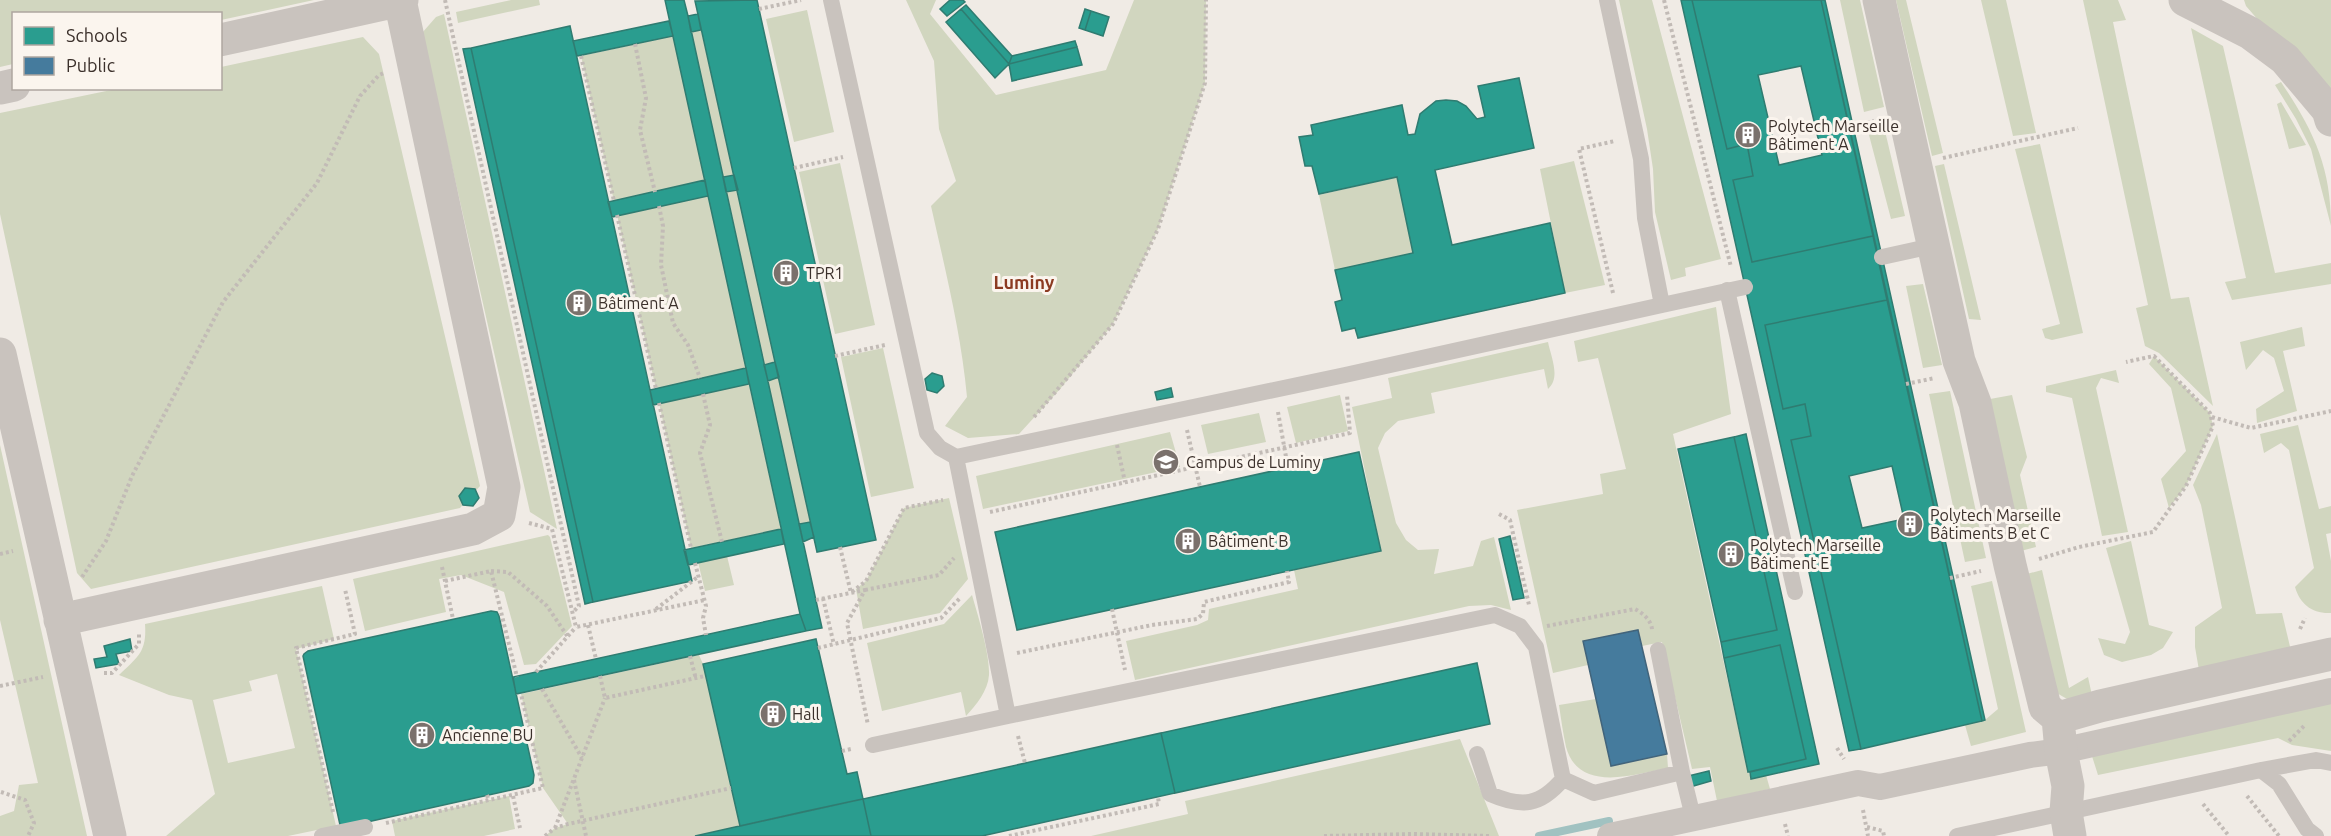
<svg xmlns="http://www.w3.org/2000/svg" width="2331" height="836" font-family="Ubuntu,sans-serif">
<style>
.green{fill:#d1d6bf;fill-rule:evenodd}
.schools{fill:#2a9d8f;stroke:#2f7c71;stroke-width:1.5;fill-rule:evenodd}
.public{fill:#457b9d;stroke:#42647b;stroke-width:1.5}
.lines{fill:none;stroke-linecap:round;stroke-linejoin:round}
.stream{stroke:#a1c2c1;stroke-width:8}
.path{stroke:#c2bbb6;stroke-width:4;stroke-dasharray:3 3;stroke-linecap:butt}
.service{stroke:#c9c3be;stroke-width:16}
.pedestrian{stroke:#c9c3be;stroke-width:26}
.minor{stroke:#c9c3be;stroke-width:33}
.labels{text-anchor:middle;stroke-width:6;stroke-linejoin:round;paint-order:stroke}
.poi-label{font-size:16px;fill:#3b302b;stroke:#fbf5ee;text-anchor:start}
.neighbourhood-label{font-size:18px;font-weight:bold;fill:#8c3b22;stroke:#fbf5ee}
</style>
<rect width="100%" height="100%" fill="#f0ebe5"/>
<!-- green -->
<path class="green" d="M0,0H314L221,20L220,14H14L13,64L0,67Z
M511,0H539L540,5L458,23L456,12Z
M906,0H936L930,14L996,95L1106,70L1134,0H1206L1205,83L1158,229L1113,324L1060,389L1019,434L968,438L945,426L967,397C961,332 945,269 931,206L956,181L939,129L934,61Z
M1619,0H1652L1721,259L1685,268L1686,276L1671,280L1655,212L1653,169L1647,129Z
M1840,0H1860L1884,107L1864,112Z
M1896,0H1906L1943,153L1932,156Z
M1981,0H2006L2036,133L2013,136Z
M2083,0H2118L2126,20L2113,22L2171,299L2189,297L2213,406L2159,353L2145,346L2136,308L2148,305Z
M2244,0H2331V104L2246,6Z
M807,10L834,132L794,142L766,19Z
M444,14L557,529L530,512L422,33L436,17Z
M2191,28L2223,46L2275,273L2331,263V284L2232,300L2225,282L2246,278Z
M701,30L734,175L723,177L691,32Z
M673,36L705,180L614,201L581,56Z
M363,37L379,54L480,486L460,508L91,589L77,573L0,214V113L116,89L220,88L221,67Z
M2281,82C2313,130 2331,166 2331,226L2311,149L2296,119L2275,85Z
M2281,102L2306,145L2289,149L2277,104Z
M1885,131L1905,216L1891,219L1869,135Z
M2040,144L2083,333L2052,340L2045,338L2042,329L2060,324L2015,149Z
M1574,161L1605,285L1565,293L1540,169Z
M840,163L875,325L835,334L799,172Z
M1944,164L1981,320L1969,319L1935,166Z
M1397,177L1413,253L1335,270L1319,195Z
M738,190L775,362L764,365L727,192Z
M708,196L746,368L656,389L617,215Z
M1923,284L1942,365L1923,368L1906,286Z
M1716,307L1731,414L1673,434L1748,772L1752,779L1766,775L1770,789L1717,801L1710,767L1692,769L1662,642L1642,646L1638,630L1584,641L1588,665L1553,673L1517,510L1603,494L1600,474L1626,469L1598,358L1578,362L1574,341Z
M2302,327L2305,346L2283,351L2297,411L2257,423L2256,409L2284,391L2274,358L2263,350L2246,370L2240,342Z
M1548,342C1551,357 1561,378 1548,389L1544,369L1431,393L1435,413L1398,421L1385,433L1378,448L1396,523L1406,540L1418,550L1439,549L1434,574L1473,566L1481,541L1494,537L1511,610L1491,605L1469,606L1135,680L1126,641L1197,625L1208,620L1209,609L1298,589L1294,570L1381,551L1352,407L1392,398L1388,378Z
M883,348L914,488L871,497L841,357Z
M2154,356L2210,413L2213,426L2186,486L2169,508L2161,479L2186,451L2171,388L2149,364Z
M2116,370L2119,383L2101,378L2096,388L2128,532L2102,536L2072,398L2046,392V386Z
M779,377L810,522L799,524L768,381Z
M749,384L781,529L691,548L659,403Z
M1950,391L1986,558L1965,562L1929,394Z
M1340,395L1348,431L1296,443L1287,407Z
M2012,395L2027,457L2020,475L2036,547L2017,552L1990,399Z
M1259,413L1266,442L1208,454L1201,425Z
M2298,425L2319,509L2331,506V533L2326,534L2331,561V613C2312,614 2300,604 2295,587L2314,568L2289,450L2281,443L2264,453L2260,434Z
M1170,432L1180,467L983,509L976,476Z
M2217,434L2256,614L2282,613L2292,655L2200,676L2195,647V627L2222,608L2201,505L2193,485Z
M0,445L87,836H0V816L14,811L19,785L38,783L0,620Z
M949,498L968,579L940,613L863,629L856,589L866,581L904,508Z
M548,535L550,537L572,626L536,664L524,665L504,592L461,575L439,579L446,612L365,631L353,579Z
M2131,541L2149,625L2173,632L2163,648L2151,655L2122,662L2104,655L2098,638L2125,644L2130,632L2106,548Z
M727,556L734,585L705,591L698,562Z
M2042,570L2069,688L2088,677L2093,700L2074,703L2048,688L2023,575Z
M1992,581L2026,732L1971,746L1965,725L1985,720L1998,709L1971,586Z
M322,586L334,639L296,649L336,826L288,836H166L215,794L192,700L169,695L119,675C138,657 147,652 145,624ZM277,674L295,748L228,763L213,700L252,691L249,681Z
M972,595C978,616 990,654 989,675C988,691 976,705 966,716L961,692L882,711L867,643L944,624Z
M699,655L703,664L740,826L695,836H545L555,828L568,824L543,788L521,694Z
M1596,699L1611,766L1667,754L1668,768C1635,774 1579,794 1566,747C1563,733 1561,719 1559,705Z
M2331,701V751L2292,745L2278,738L2098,775L2091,753Z
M1460,739L1499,836H1091L1188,814L1185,801Z
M509,796L515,829L484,836H395L392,821Z"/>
<!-- schools -->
<path class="schools" d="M665,0H684L688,16L822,628L806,631L800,614Z
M757,0L876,540L817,552L695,1Z
M950,0H963L965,2L947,16L940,9Z
M1681,0H1692L1727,149L1747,144L1753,176L1733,180L1752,262L1873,236L1887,300L1765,325L1783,409L1805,404L1811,436L1791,440L1861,749L1849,751Z
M1692,0H1821L1873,236L1752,262L1733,180L1753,176L1747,144L1727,149ZM1801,66L1822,155L1779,165L1758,75Z
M1821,0H1825L1985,720L1982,721Z
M966,5L1012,56L1009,64L961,9Z
M961,9L1009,64L995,78L946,22Z
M1085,9L1091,11L1085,30L1079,28Z
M1091,11L1109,17L1103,36L1085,30Z
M698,14L701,30L691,32L688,16Z
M669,21L673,36L577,56L573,41Z
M570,26L692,581L593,602L471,48Z
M1075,41L1077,47L1009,64L1012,56Z
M1077,47L1082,65L1012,81L1009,64Z
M471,48L593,602L585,604L463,49Z
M1519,78L1534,148L1435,170L1452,245L1550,223L1565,293L1358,338L1355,328L1342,331L1335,302L1342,300L1335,270L1413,253L1397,177L1319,194L1312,166H1305L1299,137L1313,135L1311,125L1402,105L1408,135L1415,134L1420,114L1436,101L1446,100L1457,101L1466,106L1477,119L1485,117L1478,86Z
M734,175L738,190L726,192L723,177Z
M705,180L708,196L612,217L608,202Z
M1887,300L1982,721L1861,749L1791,440L1811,436L1805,404L1783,409L1765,325ZM1892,466L1904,519L1862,528L1849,476Z
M775,362L779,377L768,381L764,365Z
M746,368L749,384L653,405L650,390Z
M932,373L942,376L944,386L937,393L927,390L925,379Z
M1171,388L1173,397L1157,400L1155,392Z
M1746,434L1819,764L1751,779L1750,772L1806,759L1780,645L1724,658L1721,642L1777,630L1734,437Z
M1734,437L1777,630L1721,642L1678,449Z
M1359,452L1381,551L1017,630L995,532Z
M465,488L475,489L479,498L473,506L463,505L459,496Z
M810,522L814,537L803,542L799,524Z
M781,529L784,544L688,565L684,550Z
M1510,536L1524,598L1513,600L1499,539Z
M491,611L497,612L499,616L534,775L533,783L529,786L345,827L340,825L303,656L304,654L308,651Z
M800,614L806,631L516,694L513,677Z
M130,639L132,651L116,654L119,664L96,668L94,659L107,657L104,646Z
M816,639L847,774L857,772L863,799L740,826L703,664Z
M1780,645L1806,759L1748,772L1724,658Z
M1477,663L1490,724L1175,793L1161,733Z
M1161,733L1175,793L982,836H871L863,799Z
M1709,771L1711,781L1690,787L1688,776Z
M863,799L871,836H695L802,812Z"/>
<!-- public -->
<path class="public" d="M1638,630L1667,754L1611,766L1583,641Z"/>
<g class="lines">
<!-- stream -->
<path class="stream" d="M1539,836L1609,821"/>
<!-- path -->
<path class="path" d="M445,0L579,606L573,612
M1664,0L1731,267
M759,9L801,0
M635,44L646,98L640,130L655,192
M581,56L614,201
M1849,126L1874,121
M1943,158L2078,128
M794,168L843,157
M659,206L663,226L661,265L673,323L688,345L700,378
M617,215L656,389
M1613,293L1579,149L1615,141
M835,356L885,345
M1906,384L1935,378
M703,394L710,425L700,453L722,542
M659,403L691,548
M1278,412L1288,468
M1034,417L1113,324L1158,229L1205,83L1206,0
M2212,417L2251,428L2331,411
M1187,430L1200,487
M1117,445L1125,482
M990,512L1350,433L1347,395
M1499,514L1510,520L1529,605
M529,523L552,529L576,627L705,600
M840,547L851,593
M0,554L13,551
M2039,559L2079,547L2153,532L2186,486L2213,426L2210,413L2154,356L2126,362
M695,563L706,606L703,618L706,635
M442,567L453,619
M491,571L508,572L547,606L568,637
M82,577L106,541L132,476L223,302L317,183L360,96L379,75L384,73
M1950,578L1981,571
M445,581L491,571L517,677
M865,590L939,575L954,558
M852,592L866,581L904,508L943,500
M823,598L834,645
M816,600L865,590L847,623L868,725
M656,609L699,576
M1112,609L1125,670
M588,625L596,659
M1547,626L1635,609C1643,613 1652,621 1652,630
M2300,629L2305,618
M818,648L941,618L961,597
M1017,653L1152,625L1197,619L1203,614L1204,602L1289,582L1287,571
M690,656L696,679
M536,672L576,627
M104,673H112L139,644V634
M600,676L605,698L705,676
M0,686L43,677
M542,689L582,758
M1018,736L1025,763
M2289,741L2305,725
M1837,748L1844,759
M842,751L851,749
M574,780L586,836
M1,792L25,800L34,823L28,836
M487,795L489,801
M513,796L520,828
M2247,796L2279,836
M2203,804L2229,836
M1863,810L1868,836
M333,812L296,648L355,634L345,589
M386,823L543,788L521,694
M1785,824L1788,836
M1867,827L1883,831L1884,836
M555,828L605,698
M545,836L555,828L568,824L731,788
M1009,836L1159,804L1158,797
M1324,836L1413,834L1490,836"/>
<!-- service -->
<path class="service" d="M831,0L927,433L940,448L956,457L1345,375L1662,305L1645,218L1641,159L1607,0
M1882,257L1932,246
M1727,290L1795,592
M1662,305L1745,287
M956,457L1008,716L1495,615L1520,626L1536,647L1563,779C1540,806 1522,808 1490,794L1477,754
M1658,650L1682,772
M873,745L1008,716
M2261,770L2279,784L2307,829L2316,836
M1563,779L1594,793L1682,772L1693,817
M322,836L365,827
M1957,836L2261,770L2316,760L2331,763"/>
<!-- pedestrian -->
<path class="pedestrian" d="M1610,836L1858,783L1880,787L2030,755L2061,751L2331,691"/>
<!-- minor -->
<path class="minor" d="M1879,0L1959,361L1975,403L2010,565L2045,707L2058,718L2061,751L2068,786L2066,812L2070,836
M2185,0L2250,33L2285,59L2328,110L2331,120
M220,40L402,0
M0,88L14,85
M0,354L110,836
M60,620L473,529L499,515L504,487L400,0
M2058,718L2100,706L2331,654"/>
</g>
<!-- icons -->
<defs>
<symbol id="building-disc" viewBox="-11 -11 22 22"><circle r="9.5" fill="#7a716c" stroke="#fbf5ee"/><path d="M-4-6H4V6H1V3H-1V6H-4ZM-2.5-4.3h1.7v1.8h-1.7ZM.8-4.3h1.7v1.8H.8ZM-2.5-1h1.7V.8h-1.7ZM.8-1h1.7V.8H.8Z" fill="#fff"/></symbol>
<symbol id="university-disc" viewBox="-11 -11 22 22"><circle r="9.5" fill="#7a716c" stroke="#fbf5ee"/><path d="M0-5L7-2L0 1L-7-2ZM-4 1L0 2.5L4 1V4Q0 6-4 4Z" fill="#fff"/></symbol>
</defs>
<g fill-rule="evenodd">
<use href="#building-disc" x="1733" y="120" width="30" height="30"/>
<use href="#building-disc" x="771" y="258" width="30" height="30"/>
<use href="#building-disc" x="564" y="288" width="30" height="30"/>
<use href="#university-disc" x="1151" y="447" width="30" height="30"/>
<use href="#building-disc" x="1895" y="509" width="30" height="30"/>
<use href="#building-disc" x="1173" y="526" width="30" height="30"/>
<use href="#building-disc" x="1716" y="539" width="30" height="30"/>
<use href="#building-disc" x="758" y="699" width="30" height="30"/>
<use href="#building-disc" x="407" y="720" width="30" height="30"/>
</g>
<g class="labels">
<!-- poi labels -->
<g class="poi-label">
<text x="1768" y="132">Polytech Marseille<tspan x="1768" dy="18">Bâtiment A</tspan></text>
<text x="806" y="279">TPR1</text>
<text x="598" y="309">Bâtiment A</text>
<text x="1186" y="468">Campus de Luminy</text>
<text x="1930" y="521">Polytech Marseille<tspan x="1930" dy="18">Bâtiments B et C</tspan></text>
<text x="1208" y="547">Bâtiment B</text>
<text x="1750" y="551">Polytech Marseille<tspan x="1750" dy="18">Bâtiment E</tspan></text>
<text x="792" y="720">Hall</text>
<text x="442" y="741">Ancienne BU</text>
</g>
<!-- neighbourhood labels -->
<g class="neighbourhood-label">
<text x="1024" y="289">Luminy</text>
</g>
</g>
<!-- legend -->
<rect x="12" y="12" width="210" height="78" fill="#fbf5ee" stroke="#aea6a0" stroke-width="1.5"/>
<rect x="24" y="27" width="30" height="18" fill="#2a9d8f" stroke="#aea6a0" stroke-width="1.5"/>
<text x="66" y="42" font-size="18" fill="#3b302b">Schools</text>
<rect x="24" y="57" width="30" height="18" fill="#457b9d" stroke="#aea6a0" stroke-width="1.5"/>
<text x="66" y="72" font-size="18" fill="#3b302b">Public</text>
</svg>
